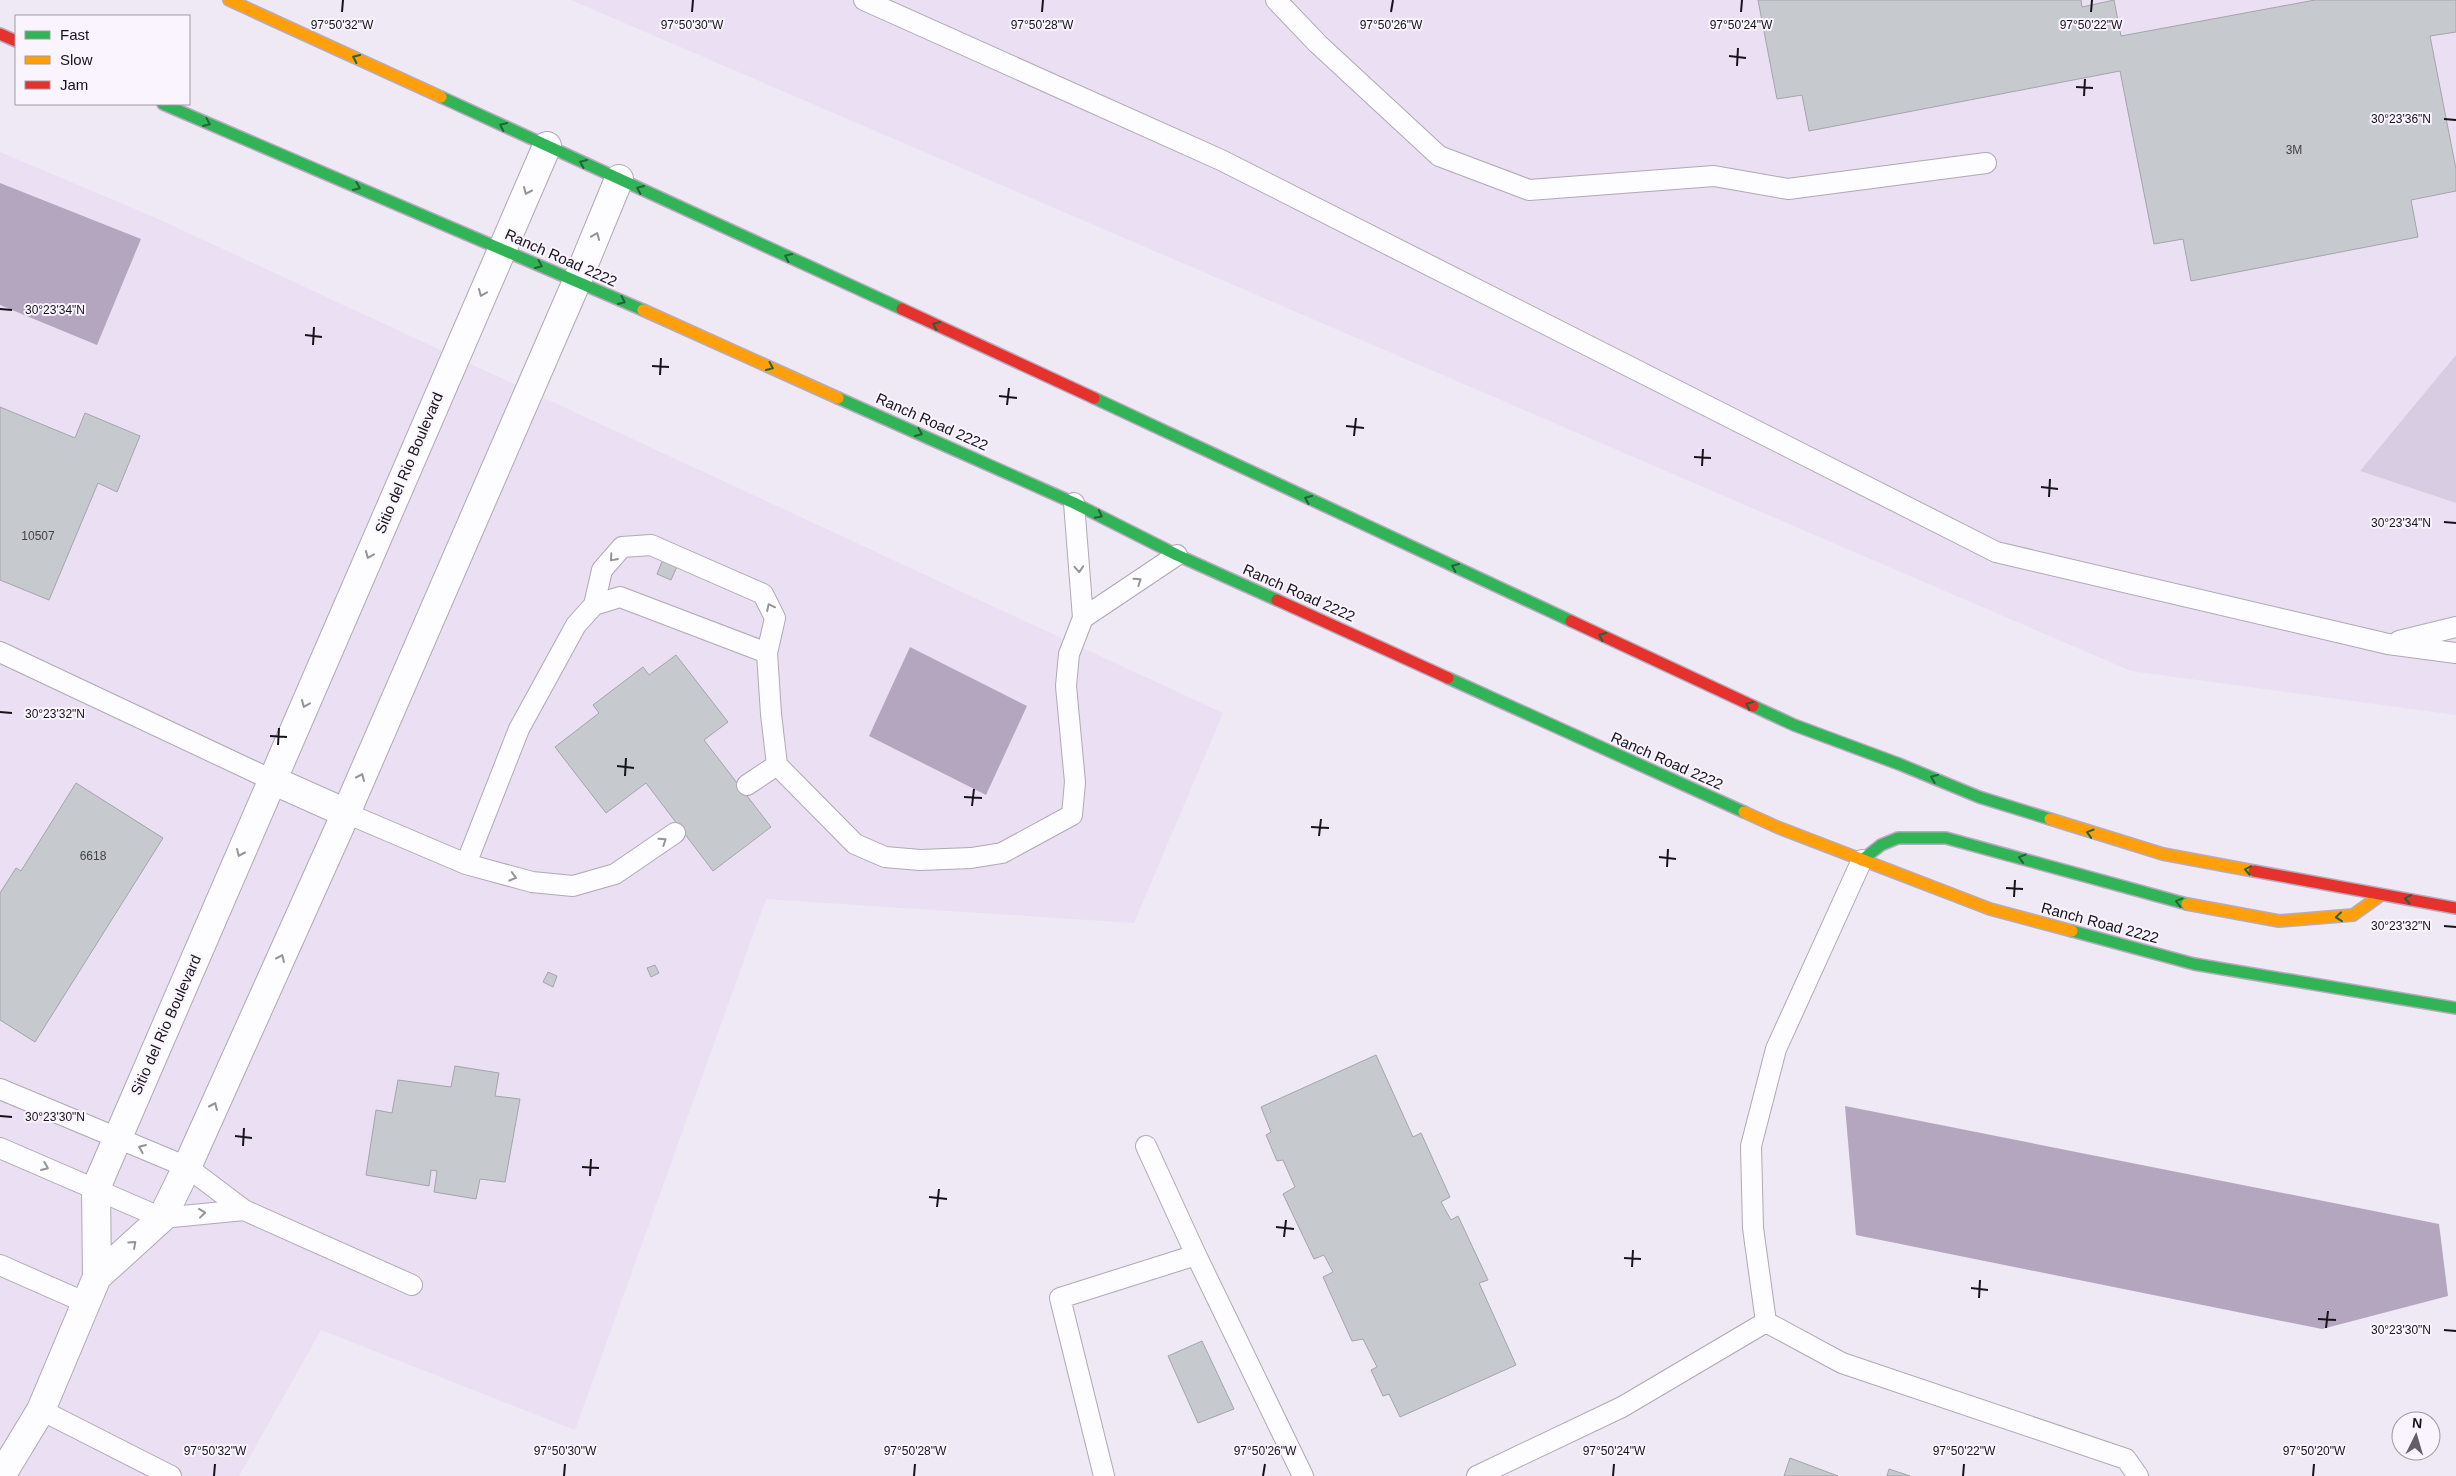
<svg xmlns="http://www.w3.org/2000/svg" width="2456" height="1476" font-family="Arial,sans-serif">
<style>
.built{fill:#ebdff4}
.green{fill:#d7cce1}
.water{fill:#b4a6bf}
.building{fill:#c6c9ce;stroke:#a3a5ab}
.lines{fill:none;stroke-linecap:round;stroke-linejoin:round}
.lane-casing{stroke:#afa9b4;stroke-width:22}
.street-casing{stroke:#afa9b4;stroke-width:30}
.fast-casing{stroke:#b6aabf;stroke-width:14}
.slow-casing{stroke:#b6aabf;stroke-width:14}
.jam-casing{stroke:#b6aabf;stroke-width:14}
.lane{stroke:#fdfcfe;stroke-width:20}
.street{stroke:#fdfcfe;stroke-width:28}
.fast{stroke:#30b455;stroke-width:11}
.slow{stroke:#ff9f0a;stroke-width:11}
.jam{stroke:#e5322d;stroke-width:11}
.oneway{stroke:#246438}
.oneway2{stroke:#969397}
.ticks{fill:none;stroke:#17131a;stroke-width:2}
.labels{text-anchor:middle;stroke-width:4;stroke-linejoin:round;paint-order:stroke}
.number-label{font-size:12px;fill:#434047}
.street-label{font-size:15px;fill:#17131a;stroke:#f9f4fd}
.ticks-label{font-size:12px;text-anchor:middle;fill:#17131a;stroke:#f9f4fd;stroke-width:4;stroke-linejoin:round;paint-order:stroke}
</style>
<rect width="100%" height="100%" fill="#efe8f5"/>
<!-- built -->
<path class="built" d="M571,0H2456V355L2360,471L2456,503V715L2131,671Z
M0,152L156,218L1223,713L1134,923L766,899L575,1430L321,1330L239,1476H0Z"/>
<!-- green -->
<path class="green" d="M2456,355V503L2360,471Z"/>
<!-- water -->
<path class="water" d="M0,183L141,239L97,345L0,305Z
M910,647L1027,706L986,795L869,736Z
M1845,1106L2439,1224L2448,1296L2322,1329L1856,1235Z"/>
<!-- building -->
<path class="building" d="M1758,0H2081L2082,7L2114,0L2121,36L2315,0H2456V32L2430,36L2456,169V191L2411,200L2418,237L2191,281L2183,239L2154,244L2120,71L1809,131L1802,95L1777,99Z
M0,407L75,438L85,413L140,436L117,492L98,483L49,600L0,580Z
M665,554L680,560L671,580L657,574Z
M676,655L728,722L704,740L771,827L713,871L646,783L606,813L555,747L599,713L593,705L643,667L649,675Z
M76,783L163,838L35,1042L0,1020V893L16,868L21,871Z
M655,965L659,973L651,977L647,968Z
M548,972L557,976L553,987L543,982Z
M1376,1055L1413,1137L1421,1133L1450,1197L1441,1202L1451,1220L1458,1216L1488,1280L1479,1283L1516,1365L1400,1417L1389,1394L1383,1396L1371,1370L1377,1367L1363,1339L1352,1341L1323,1277L1333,1272L1324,1255L1314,1259L1283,1194L1295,1187L1283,1160L1277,1161L1266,1135L1271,1132L1261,1107Z
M455,1066L499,1073L495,1096L520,1099L505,1182L480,1179L476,1199L434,1192L437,1171L431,1170L429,1186L366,1175L376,1110L392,1113L398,1080L451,1087Z
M1202,1341L1234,1409L1198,1423L1168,1356Z
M1790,1458L1838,1476H1784Z
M1889,1469L1910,1476H1887Z"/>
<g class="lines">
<defs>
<path id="lane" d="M864,0L1221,160L1996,552L2388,644L2456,653
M1276,0L1318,44L1439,156L1529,190L1714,176L1788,189L1986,163
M594,605L602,570L622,547L651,545L763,594L775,618L767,653
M1083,618L1177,555
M2399,641L2456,627
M0,652L272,780
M747,785L777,765
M346,813L466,864L532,882L573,886L615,874L675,833
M1862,860L1776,1049L1751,1146L1753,1228L1766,1322L1842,1363L2126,1459L2138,1476
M466,864L519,729L576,625L594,605L620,597L767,653L771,714L777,765L855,844L885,857L920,860L971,858L1002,853L1072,815L1075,782L1066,686L1069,654L1083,618L1074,503
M0,1089L187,1167L244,1210L412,1285
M1146,1146L1196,1255L1303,1476
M0,1148L162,1218L244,1210
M0,1265L84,1302
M41,1410L171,1476
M1104,1476L1060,1298L1196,1255
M1477,1476L1622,1407L1766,1322"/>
<path id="street" d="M272,780L346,813
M97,1277L96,1188L547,146
M1,1476L41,1410L97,1277L162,1218L187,1167L346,813L577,281L619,179"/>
<path id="fast" d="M441,97L902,309
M163,104L643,310
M838,398L1074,503L1177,555L1277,600
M1094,398L1571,621
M1448,678L1744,812
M1753,706L1794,725L1899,764L1979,797L2050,819
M1862,860L1881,845L1898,838H1946L2187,904
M2072,931L2194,964L2456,1008"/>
<path id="slow" d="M229,0L441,97
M643,310L838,398
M1744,812L1777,827L1990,909L2072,931
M2050,819L2163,854L2254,871
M2187,904L2279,921L2353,915L2381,895"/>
<path id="jam" d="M0,34L16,41
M902,309L1094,398
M1277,600L1448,678
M1571,621L1753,706
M2254,871L2456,908"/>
</defs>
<!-- lane casing -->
<use href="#lane" class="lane-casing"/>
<!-- street casing -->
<use href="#street" class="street-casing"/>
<!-- fast casing -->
<use href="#fast" class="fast-casing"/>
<!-- slow casing -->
<use href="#slow" class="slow-casing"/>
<!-- jam casing -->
<use href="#jam" class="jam-casing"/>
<!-- lane -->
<use href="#lane" class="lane"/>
<!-- street -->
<use href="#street" class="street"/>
<!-- fast -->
<use href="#fast" class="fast"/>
<!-- slow -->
<use href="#slow" class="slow"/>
<!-- jam -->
<use href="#jam" class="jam"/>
</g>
<!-- one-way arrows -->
<defs><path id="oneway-chevron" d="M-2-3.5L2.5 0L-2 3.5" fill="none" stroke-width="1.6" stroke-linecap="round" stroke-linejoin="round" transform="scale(1.25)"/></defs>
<g class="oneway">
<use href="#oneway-chevron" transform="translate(356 58) rotate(-155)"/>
<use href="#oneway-chevron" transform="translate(207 123) rotate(23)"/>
<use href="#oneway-chevron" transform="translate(503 126) rotate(-155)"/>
<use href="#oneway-chevron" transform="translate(583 163) rotate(-156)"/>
<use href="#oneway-chevron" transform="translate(357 187) rotate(23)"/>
<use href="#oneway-chevron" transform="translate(640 189) rotate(-155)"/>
<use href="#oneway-chevron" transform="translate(788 257) rotate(-155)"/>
<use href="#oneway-chevron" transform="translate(539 265) rotate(23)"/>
<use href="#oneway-chevron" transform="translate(622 301) rotate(24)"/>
<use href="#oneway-chevron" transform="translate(936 325) rotate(-155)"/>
<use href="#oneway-chevron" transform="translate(770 367) rotate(24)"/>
<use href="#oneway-chevron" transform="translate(919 433) rotate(24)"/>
<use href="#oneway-chevron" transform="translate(1308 499) rotate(-155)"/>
<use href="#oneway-chevron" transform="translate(1099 515) rotate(27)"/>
<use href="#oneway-chevron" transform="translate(1455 567) rotate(-155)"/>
<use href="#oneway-chevron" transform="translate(1602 636) rotate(-155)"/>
<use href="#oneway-chevron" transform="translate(1749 705) rotate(-155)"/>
<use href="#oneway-chevron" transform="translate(1934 778) rotate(-158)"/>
<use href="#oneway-chevron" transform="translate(2090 833) rotate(-163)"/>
<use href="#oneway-chevron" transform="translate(2022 858) rotate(-163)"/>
<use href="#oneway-chevron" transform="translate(2248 870) rotate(-169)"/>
<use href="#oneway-chevron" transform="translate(2408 899) rotate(-170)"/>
<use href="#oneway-chevron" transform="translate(2179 902) rotate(-165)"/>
<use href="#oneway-chevron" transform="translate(2339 917) rotate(174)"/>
</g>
<g class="oneway2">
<use href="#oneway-chevron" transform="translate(527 191) rotate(114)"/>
<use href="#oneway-chevron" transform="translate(596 236) rotate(-68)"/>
<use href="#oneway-chevron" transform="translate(482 293) rotate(113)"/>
<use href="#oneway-chevron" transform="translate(369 555) rotate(113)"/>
<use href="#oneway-chevron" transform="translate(613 558) rotate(131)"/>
<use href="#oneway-chevron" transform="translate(1079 569) rotate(86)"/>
<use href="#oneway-chevron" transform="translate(1138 581) rotate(-34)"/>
<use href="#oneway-chevron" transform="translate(770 607) rotate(-116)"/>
<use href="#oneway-chevron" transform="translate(305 704) rotate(113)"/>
<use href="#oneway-chevron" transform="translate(361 777) rotate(-66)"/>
<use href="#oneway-chevron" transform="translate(663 841) rotate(-34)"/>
<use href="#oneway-chevron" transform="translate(240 853) rotate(114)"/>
<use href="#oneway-chevron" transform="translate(513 877) rotate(16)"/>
<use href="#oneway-chevron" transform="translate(281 958) rotate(-66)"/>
<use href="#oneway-chevron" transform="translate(214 1106) rotate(-66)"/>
<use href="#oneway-chevron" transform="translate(142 1148) rotate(-157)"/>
<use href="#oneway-chevron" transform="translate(45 1167) rotate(23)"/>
<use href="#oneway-chevron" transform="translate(202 1213) rotate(-6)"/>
<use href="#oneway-chevron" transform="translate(133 1244) rotate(-42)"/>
</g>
<!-- ticks -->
<path class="ticks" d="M342,12L343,0M692,12L693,0M1042,12L1043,0M1391,12L1393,0M1741,12L1742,0M2091,12L2092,0M1729,56L1746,58M1737,66L1738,48M2076,87L2093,88M2084,96L2085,79M2444,119L2456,120M0,309L12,310M305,335L322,337M313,345L314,327M652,366L669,367M660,375L661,358M999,396L1017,398M1007,405L1009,388M1346,426L1364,428M1354,436L1356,418M1694,457L1711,458M1702,466L1703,449M2041,487L2058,489M2049,497L2050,479M2444,522L2456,523M0,712L12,713M270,736L287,737M278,745L279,728M617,766L634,768M625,776L626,758M964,797L982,798M972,806L974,789M1311,827L1329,828M1319,836L1321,819M1659,857L1676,859M1667,867L1668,849M2006,888L2023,889M2014,897L2015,880M2444,926L2456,927M0,1116L12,1117M235,1136L252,1138M243,1146L244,1128M582,1167L599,1168M590,1176L591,1159M929,1197L947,1199M937,1207L939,1189M1276,1227L1294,1229M1284,1237L1286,1220M1624,1258L1641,1259M1632,1267L1633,1250M1971,1288L1988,1290M1979,1298L1980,1280M2318,1319L2336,1320M2326,1328L2328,1311M2444,1330L2456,1331M214,1476L215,1464M564,1476L565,1464M914,1476L915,1464M1263,1476L1265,1464M1613,1476L1614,1464M1963,1476L1964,1464M2313,1476L2314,1464"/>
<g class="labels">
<!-- number labels -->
<g class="number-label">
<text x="2294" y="154">3M</text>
<text x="38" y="540">10507</text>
<text x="93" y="860">6618</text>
</g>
<!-- street labels -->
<g class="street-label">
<text transform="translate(561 258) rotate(24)" y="5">Ranch Road 2222</text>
<text transform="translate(932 422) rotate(24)" y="5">Ranch Road 2222</text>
<text transform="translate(409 463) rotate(-67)" y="5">Sitio del Rio Boulevard</text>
<text transform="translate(1299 593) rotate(24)" y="5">Ranch Road 2222</text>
<text transform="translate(1667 761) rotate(24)" y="5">Ranch Road 2222</text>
<text transform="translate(2100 923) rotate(15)" y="5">Ranch Road 2222</text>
<text transform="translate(166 1025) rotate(-66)" y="5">Sitio del Rio Boulevard</text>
</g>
</g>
<g class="ticks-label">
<text x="342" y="29">97°50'32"W</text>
<text x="692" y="29">97°50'30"W</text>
<text x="1042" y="29">97°50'28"W</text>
<text x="1391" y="29">97°50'26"W</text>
<text x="1741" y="29">97°50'24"W</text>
<text x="2091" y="29">97°50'22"W</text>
<text x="2401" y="123">30°23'36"N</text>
<text x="55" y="314">30°23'34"N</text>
<text x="2401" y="527">30°23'34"N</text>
<text x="55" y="718">30°23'32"N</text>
<text x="2401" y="930">30°23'32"N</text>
<text x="55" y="1121">30°23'30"N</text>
<text x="2401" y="1334">30°23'30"N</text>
<text x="215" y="1455">97°50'32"W</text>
<text x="565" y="1455">97°50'30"W</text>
<text x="915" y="1455">97°50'28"W</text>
<text x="1265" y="1455">97°50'26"W</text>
<text x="1614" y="1455">97°50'24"W</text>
<text x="1964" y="1455">97°50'22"W</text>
<text x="2314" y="1455">97°50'20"W</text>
</g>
<!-- legend -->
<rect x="15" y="15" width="175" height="90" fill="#f9f4fd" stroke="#9f9aa2"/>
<rect x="25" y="31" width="25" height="8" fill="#30b455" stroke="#9f9aa2"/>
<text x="60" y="40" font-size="15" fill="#17131a">Fast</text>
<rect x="25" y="56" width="25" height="8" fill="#ff9f0a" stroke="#9f9aa2"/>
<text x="60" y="65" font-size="15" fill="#17131a">Slow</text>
<rect x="25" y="81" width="25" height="8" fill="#e5322d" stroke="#9f9aa2"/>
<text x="60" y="90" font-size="15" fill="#17131a">Jam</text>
<!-- north arrow -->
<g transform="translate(2416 1436) rotate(5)"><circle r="24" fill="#f9f4fd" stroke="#9f9aa2"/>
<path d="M0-4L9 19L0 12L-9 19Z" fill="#635e67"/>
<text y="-8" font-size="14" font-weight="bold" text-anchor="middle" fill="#17131a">N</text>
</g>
</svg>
